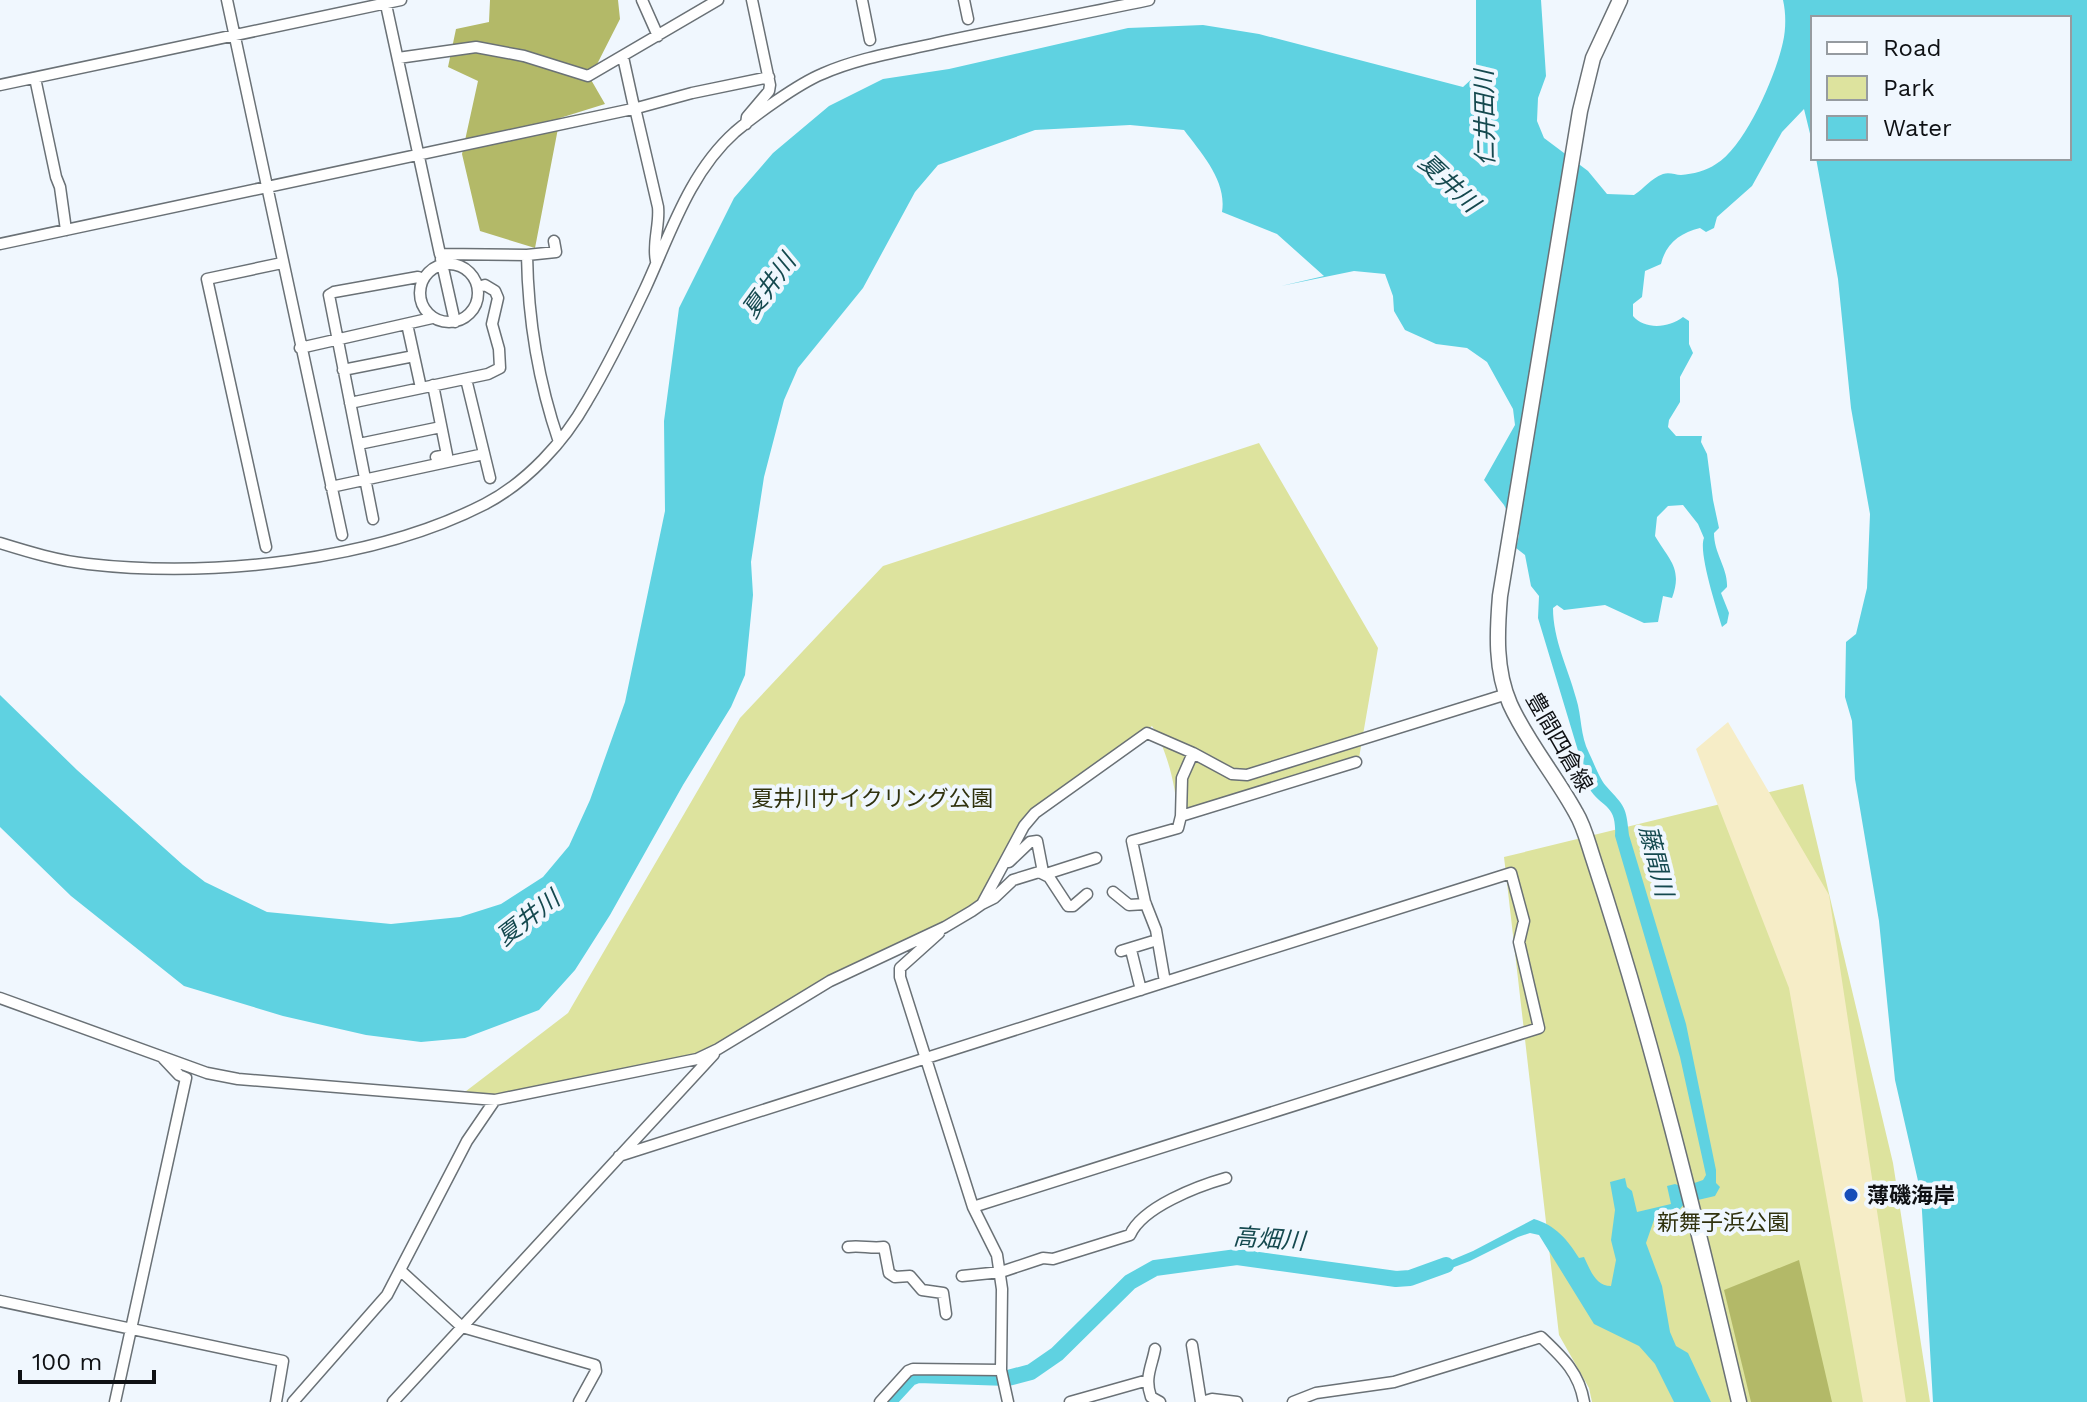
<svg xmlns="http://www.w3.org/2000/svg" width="2087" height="1402" font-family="'Work Sans','Noto Sans JP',sans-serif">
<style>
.green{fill:#dde39e}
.forest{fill:#b3b968}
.sand{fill:#f6edc7}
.water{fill:#5fd2e1}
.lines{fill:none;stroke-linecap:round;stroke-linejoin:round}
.river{stroke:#5fd2e1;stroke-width:16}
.minor-casing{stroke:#6a7176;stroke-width:13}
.secondary-casing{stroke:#6a7176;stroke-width:17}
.minor{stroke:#fff;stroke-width:10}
.secondary{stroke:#fff;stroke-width:14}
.poi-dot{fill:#164db9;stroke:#f0f7fe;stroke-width:3}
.labels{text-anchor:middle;stroke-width:8;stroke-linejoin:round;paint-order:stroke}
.street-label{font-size:22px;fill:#0f1114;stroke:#f0f7fe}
.park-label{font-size:22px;fill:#30320e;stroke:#f0f7fe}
.poi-label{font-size:22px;font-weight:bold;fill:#0f1114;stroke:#f0f7fe;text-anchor:start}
.water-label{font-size:24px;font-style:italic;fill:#15494f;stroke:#f0f7fe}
</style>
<rect width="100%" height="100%" fill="#f0f7fe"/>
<!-- green -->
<path class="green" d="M1259,443L1378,648L1359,758L1177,814C1177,789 1166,747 1152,726L1035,813L986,903L832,981L702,1064L523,1100L457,1098L568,1013L740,718L883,566Z
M1803,784L1893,1163L1930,1402H1592L1589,1388L1559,1335L1504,857Z"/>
<!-- forest -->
<path class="forest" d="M490,0H618L620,19L590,78L605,104L560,118L535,248L480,231L462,154L478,81L448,67L456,29L489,22Z
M1799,1260L1832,1402H1751L1724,1290Z"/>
<!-- sand -->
<path class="sand" d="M1728,722L1829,895L1906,1402H1863L1789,988L1696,749Z"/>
<!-- water -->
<path class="water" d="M1476,0H1541L1546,76L1538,98L1537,121L1544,138L1588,171L1607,194L1634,195C1645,188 1650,179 1663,174C1670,172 1675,175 1681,175C1693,174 1706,171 1716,164C1745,147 1776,75 1783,42C1786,29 1786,13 1783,0H2087V1402H1933L1921,1194L1895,1080L1879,921L1855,779L1852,721L1845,697L1846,642L1856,634L1867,588L1870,514L1851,408L1838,279L1816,158H2069V18H1813V146L1804,109L1782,132L1752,186L1717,217L1714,228L1706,232L1700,228C1680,233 1666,243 1661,264L1645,271L1642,297L1633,304V316C1645,330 1669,328 1683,317L1689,321V344L1693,353L1680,377V402L1669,420L1668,427L1676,436H1702L1701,442L1707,454L1713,500L1719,528L1714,533C1714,554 1728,568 1727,587L1721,593L1729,613L1727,623L1722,627C1717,610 1698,552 1704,538L1698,524L1683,505L1668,506L1657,517L1655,536C1669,560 1683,568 1672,598L1663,596L1658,622L1644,623L1605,605L1564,610L1557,605L1553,608C1553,640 1568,668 1576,698C1582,717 1580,735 1589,753C1594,763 1599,778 1606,786C1625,807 1626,806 1629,835L1686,1024L1716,1170V1183L1720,1187L1715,1196L1685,1203L1679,1210L1655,1217L1646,1243L1662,1286L1670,1332L1676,1346L1688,1353L1711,1402H1674L1655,1364L1639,1346L1594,1324L1539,1235L1530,1233L1518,1237L1470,1261L1431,1276L1428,1270L1473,1251L1534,1219C1555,1225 1568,1240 1579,1258L1584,1257C1590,1269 1595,1286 1611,1286L1616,1260L1611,1240L1615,1210L1610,1182L1625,1178L1627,1187L1632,1191L1637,1212L1671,1204L1667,1186L1675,1184L1683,1187L1703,1180L1706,1175L1680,1057L1615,836C1617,803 1602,809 1589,788C1584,781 1583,772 1582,764L1538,618L1539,596L1531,586L1525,555L1516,548L1519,535L1504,505L1484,480L1515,425L1513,409L1487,362L1467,348L1436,344L1405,330L1394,311L1393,296L1385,274L1354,271L1281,286L1324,276L1277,234L1222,212C1227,181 1202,154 1184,130L1130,125L1035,130L938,165L915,192L863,288L798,368L784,400L764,477L751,562L753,595L745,675L731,707L683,785L610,915L575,970L539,1010L465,1038L421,1042L366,1035L283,1016L184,986L71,896L0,827V695L77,770L183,865L205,882L267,912L391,924L460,917L501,904L543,877L569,846L590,800L625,702L665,511L664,421L679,308L734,198L773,153L829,106L883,79L949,69L1128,28L1203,25L1259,34L1463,87L1476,75Z"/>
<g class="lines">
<!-- river -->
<path class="river" d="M888,1402L910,1378L918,1375L1008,1378L1031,1372L1057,1354L1130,1282L1155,1268L1237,1257L1396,1279L1410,1278L1446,1265"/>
<defs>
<path id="minor" d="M227,0L342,535
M385,0L440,254L527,255C528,319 538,381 559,442
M642,0L658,36
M862,0L870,40
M964,0L968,19
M623,57L634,107
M398,58L476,47L524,56L588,76L718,0
M35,78L56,177L60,187L66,230
M0,85L401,0
M635,108L658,207C660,225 652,243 656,261
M746,124L747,117L769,91L770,85L752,0
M0,244L637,108L692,93L769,77
M527,255L556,252L554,241
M441,259L455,322
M420 293a29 29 0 1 1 58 0a29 29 0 1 1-58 0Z
M407,324L421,388
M300,348L432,318
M343,370L414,356
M466,379L490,478
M433,385L447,455L436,457
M350,403L488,374L500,368L499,349L492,324L498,298L495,291L485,285L478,287
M359,444L441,427
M331,487L484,454
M373,519L329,295L334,292L418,277L423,279
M0,543C29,552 59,561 88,564C211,578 374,561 485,504C527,482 564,442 587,401C609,364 627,327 645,289C670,235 689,173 735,132C755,115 798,84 822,74C858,58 898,52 937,43C1007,28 1078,15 1149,0
M266,547L207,279L282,263
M1181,816L1356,762
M1009,862L1030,842L1037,841L1043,872
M1046,874L1096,858
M1113,892L1129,905L1146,904
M982,904L994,898L1013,880L1039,872L1049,877L1068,906H1073L1087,894
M939,933L900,968V977L973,1207L997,1255L1002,1289L1001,1370L1008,1402
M1131,950L1141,990
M1121,951L1157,940
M0,998L207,1073L238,1079L495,1100L697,1059L718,1049L830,981L945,927L972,911L982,904L1024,826L1035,813L1147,733L1193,753L1232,774L1247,775L1507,694
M619,1156L1165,982L1156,930L1145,902L1132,841L1178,828L1181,816L1182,778L1193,753
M973,1207L1539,1028L1519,942L1524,921L1511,873L1165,982
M848,1247C861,1245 871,1249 884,1247L889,1273L895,1277L910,1276L922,1290L943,1293L946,1314
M401,1271L462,1327L595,1365L596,1371L579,1402
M962,1276L1001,1272L1043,1258L1053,1259L1130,1235C1142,1207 1198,1186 1226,1178
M0,1301L283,1361L276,1402
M1192,1345L1201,1402
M1155,1349C1152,1366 1144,1378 1151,1397L1160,1402
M115,1402L186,1078L179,1075L163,1058
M293,1402L387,1295L467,1141L495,1100
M393,1402L714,1054
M880,1402L908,1371L913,1369L1001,1370
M1070,1402L1148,1380
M1202,1402L1212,1399L1237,1402
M1293,1402L1316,1393L1394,1382L1541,1337C1562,1357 1579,1372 1584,1402"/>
<path id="secondary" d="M1620,0L1593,58L1580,111L1500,596C1497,632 1495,670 1510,704C1527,742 1556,776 1576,813C1584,826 1588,843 1593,858C1652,1037 1696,1219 1739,1402"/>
</defs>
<!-- minor casing -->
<use href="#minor" class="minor-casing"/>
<!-- secondary casing -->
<use href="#secondary" class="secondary-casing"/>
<!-- minor -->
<use href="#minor" class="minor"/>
<!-- secondary -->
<use href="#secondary" class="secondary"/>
</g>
<!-- markers -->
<circle class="poi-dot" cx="1851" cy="1195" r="8"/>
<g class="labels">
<!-- street labels -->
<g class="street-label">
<text transform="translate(1560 742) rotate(60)" y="8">豊間四倉線</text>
</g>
<!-- park labels -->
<g class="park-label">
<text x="872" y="806">夏井川サイクリング公園</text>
<text x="1723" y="1230">新舞子浜公園</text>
</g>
<!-- poi labels -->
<g class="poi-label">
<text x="1867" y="1203">薄磯海岸</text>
</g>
<!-- water labels -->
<g class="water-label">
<text transform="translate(1485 118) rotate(-91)" y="8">仁井田川</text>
<text transform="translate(1449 183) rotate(43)" y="8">夏井川</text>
<text transform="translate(769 286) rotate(-54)" y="8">夏井川</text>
<text transform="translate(1656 861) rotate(76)" y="8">藤間川</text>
<text transform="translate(528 918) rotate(-38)" y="8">夏井川</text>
<text transform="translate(1269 1239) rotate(4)" y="8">高畑川</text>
</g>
</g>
<!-- legend -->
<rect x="1811" y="16" width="260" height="144" fill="#f0f7fe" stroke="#969ba0" stroke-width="2"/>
<rect x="1827" y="42" width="40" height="12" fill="#ffffff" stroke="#969ba0" stroke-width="2"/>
<text x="1883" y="56" font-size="24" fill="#0f1114">Road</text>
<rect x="1827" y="76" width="40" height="24" fill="#dde39e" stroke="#969ba0" stroke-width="2"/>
<text x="1883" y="96" font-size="24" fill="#0f1114">Park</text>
<rect x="1827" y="116" width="40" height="24" fill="#5fd2e1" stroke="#969ba0" stroke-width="2"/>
<text x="1883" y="136" font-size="24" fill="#0f1114">Water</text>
<!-- scale -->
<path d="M20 1370v12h134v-12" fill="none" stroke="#0f1114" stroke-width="4"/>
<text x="32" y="1370" font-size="24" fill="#0f1114" stroke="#f0f7fe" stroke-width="6" paint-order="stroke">100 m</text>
</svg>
